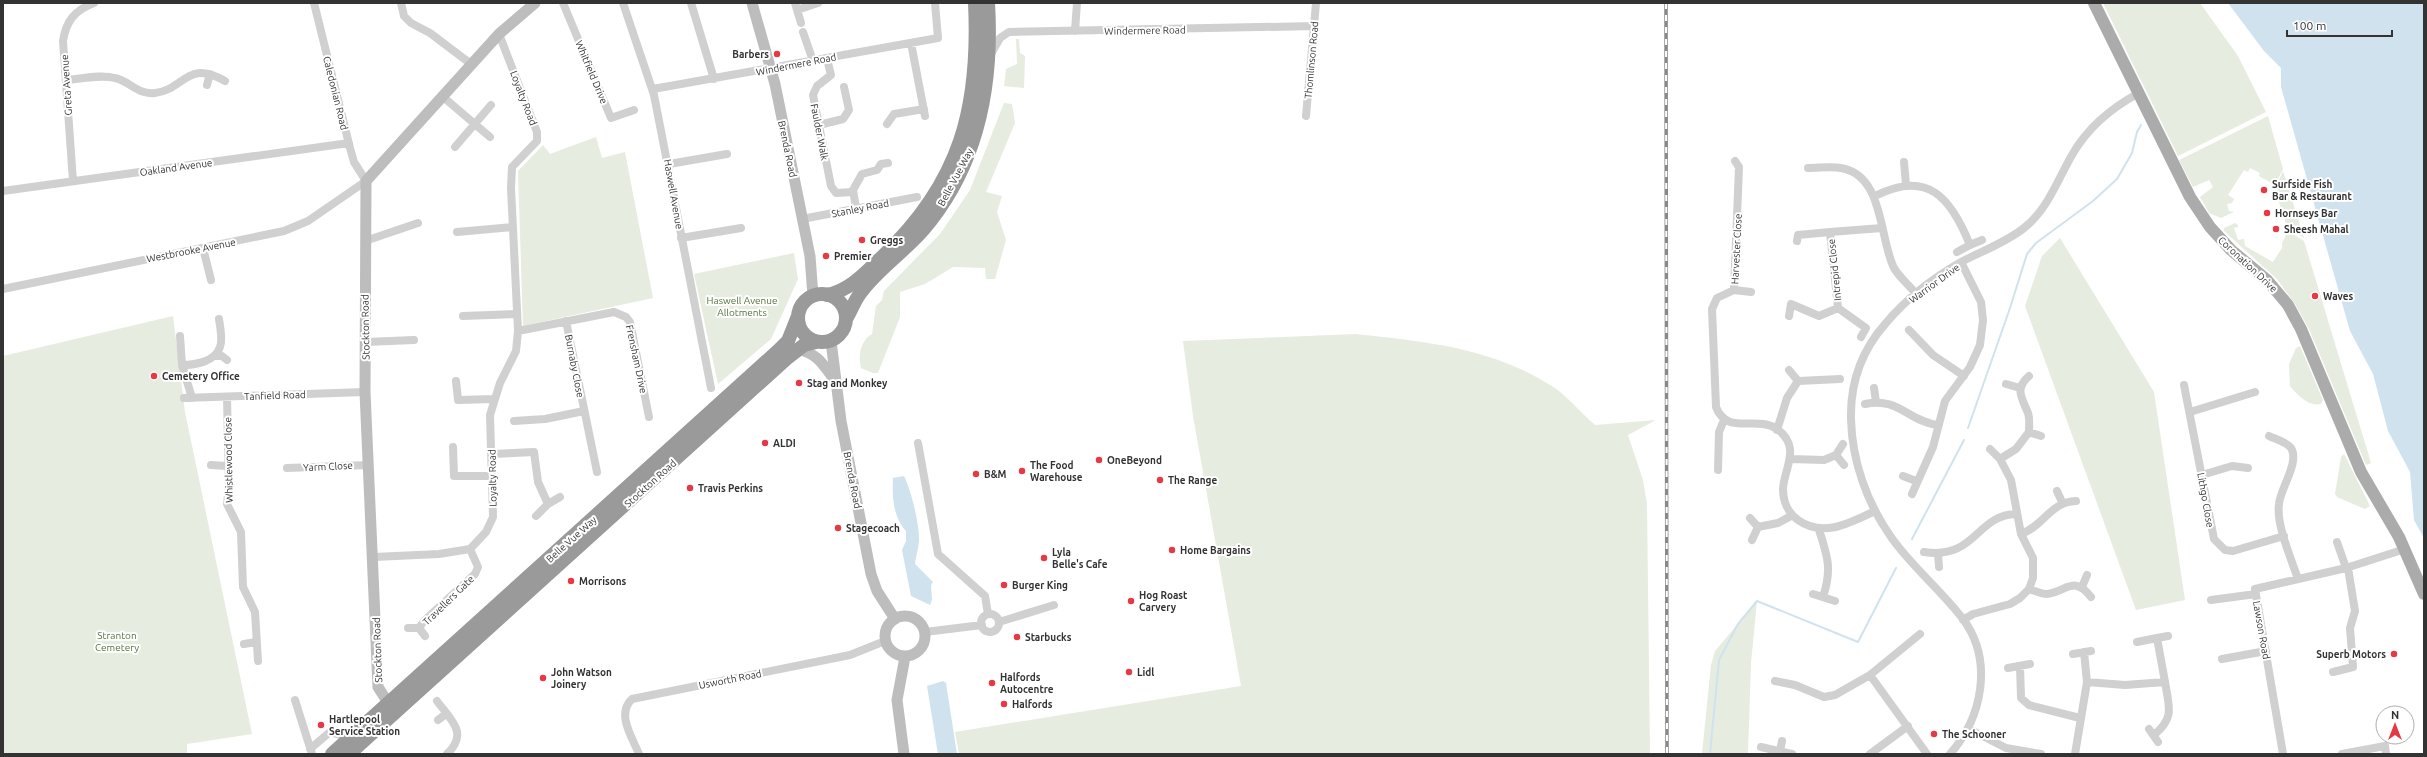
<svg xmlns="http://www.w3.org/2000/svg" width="2427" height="757" font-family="Ubuntu,sans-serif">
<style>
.green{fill:#e6ecdf}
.water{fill:#cfe2ee}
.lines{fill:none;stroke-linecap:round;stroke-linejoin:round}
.stream{stroke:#cfe2ee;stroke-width:2}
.street{stroke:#d0d0d0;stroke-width:8}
.secondary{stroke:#bdbdbd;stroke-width:11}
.primary{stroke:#ababab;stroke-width:12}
.highway{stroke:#9a9a9a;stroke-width:14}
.rail-casing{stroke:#888;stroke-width:3.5}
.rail{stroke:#fff;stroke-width:2;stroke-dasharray:6;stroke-linecap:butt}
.poi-dot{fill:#e63946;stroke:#fff;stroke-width:1.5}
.labels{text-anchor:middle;stroke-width:4;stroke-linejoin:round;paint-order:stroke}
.street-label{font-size:10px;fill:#333;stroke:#fff}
.poi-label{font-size:10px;font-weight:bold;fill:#333;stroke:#fff;text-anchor:start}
.park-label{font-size:10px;fill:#56703f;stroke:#fff}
</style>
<rect width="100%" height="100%" fill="#fff"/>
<!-- green -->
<path class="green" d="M2103,3H2200L2238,56L2266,112L2178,156Z
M1016,39H1019L1020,53L1025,56L1024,88L1004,86L1006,69L1017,64Z
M1004,103L1012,104L1015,123L986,192L1002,196L997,212L1006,240L995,279H986L985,268L953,267L925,284L900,292V317L878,373H873L861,368C858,356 860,341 872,334L876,306L882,300L884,291L940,234L970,190Z
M2268,116L2283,169L2275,185L2259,176L2260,173L2250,168L2248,172L2244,170L2228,195L2234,199L2232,203L2227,204L2229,211L2234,212L2221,218L2209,213L2200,197L2213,187L2209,180L2193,187L2179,160Z
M596,137L602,158L625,152L653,298L523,326L518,171L543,145L550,154Z
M2283,171L2304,238L2287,227L2275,189Z
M2235,223L2238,225V227L2234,228L2238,240L2244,239L2245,246L2273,262L2282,248V243L2288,231L2304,241L2371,463L2366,465L2309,329L2295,304L2277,279L2224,231V228Z
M2060,238L2154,392L2185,600L2136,610L2025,306L2042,256Z
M794,253L798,279L771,339L718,384L694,274Z
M173,316L185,412L252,734L187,744V754H3V356Z
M1356,334C1427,342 1492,347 1555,388C1569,398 1582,414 1595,425L1656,420L1628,435L1643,480L1647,504L1650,754H959L955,732L1241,686L1193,416L1183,341Z
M2300,346L2323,400L2321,404C2309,407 2297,395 2290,386L2289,364L2296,348Z
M2344,454L2370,506L2365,509L2337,497L2335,494L2341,457Z
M1757,601L1751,663L1748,754H1702L1711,665L1715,651Z"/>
<!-- water -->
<path class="water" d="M2228,3H2424V538L2414,520L2410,472L2388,431L2373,374L2350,331L2281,87V68L2264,51Z
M904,476C911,490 919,522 919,539C919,547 916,555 915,564L933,582L931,585L932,600L930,605L911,596L902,550L906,541V531C893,517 892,496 893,478Z
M943,681L946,683L957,754H938L927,686Z"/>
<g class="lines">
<!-- stream -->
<path class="stream" d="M1968,428L2010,308L2027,254L2036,243L2093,201L2117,179L2132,153L2137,132L2141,125
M1912,539L1964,440
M1710,754L1719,660L1738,624L1757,601L1858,642L1896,568"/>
<!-- street -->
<path class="street" d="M401,3L404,16L411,23L430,33L471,64
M563,3L611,118L634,110
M623,3L654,95L711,388
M691,3L714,79
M795,3L801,23
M797,10L818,3
M1075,31L1077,3
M803,32L813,61
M911,43L925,116
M991,54L1000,38L1009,32L1315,26
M827,59L831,75L817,86L813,95L831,186L836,193L853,192
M66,80C81,79 100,74 115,78C130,81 137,95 155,93C186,89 186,59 225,81
M207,85L210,74
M653,89L938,38L935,3
M442,96L490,137
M1306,116L1316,3
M887,124L894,114L924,109
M819,125L843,119L849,110L844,87
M455,147L491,105
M1735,161L1739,167L1734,290L1717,298L1712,309L1716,407C1727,436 1756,415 1777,429C1802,447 1784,468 1783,489C1783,501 1788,513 1798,520C1823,538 1850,523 1875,511
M1904,162L1906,185
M669,164L727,154
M1808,168C1819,168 1831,166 1841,168C1884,175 1879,238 1894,268C1899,277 1909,285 1916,294
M73,181L63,41C66,21 75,10 94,3
M3,191L349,143
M1875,196C1928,169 1951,198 1970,245L1982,240
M856,208L853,190L862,174L877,170L881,164L888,163
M802,219L917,197
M457,232L512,227
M681,238L741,228
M365,241L418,223
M1797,241L1798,235L1830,232
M203,248L211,280
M1957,252L1970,245
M3,289L284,231L308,221L366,181L354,162L350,148L314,3
M1734,290L1751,292
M463,316L517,314
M1789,316L1791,304L1819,316L1838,308
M566,321L597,472
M1909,330L1933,355L1964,376
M518,331L614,312L626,317L630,322L649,417
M180,336L182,365L192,398
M1861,337L1866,328L1838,308L1830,232L1882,228
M366,342L414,340
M214,356H222L227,360
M182,365C195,365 215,362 220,347C223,340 220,326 219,319
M1789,370L1798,381
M456,381L458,400L494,399
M2006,384L2020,388
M2184,385L2214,539L2225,550L2233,551L2284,536
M1874,388L1876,402
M227,397L229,487L227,504L241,532L243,587L255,612L258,661
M184,398L365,392
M1865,404C1899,397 1906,420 1937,425
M2190,412L2255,392
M514,421L545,419L584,411
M1777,430L1787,398L1798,381L1840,379
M2029,432L2041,436
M2269,436C2275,439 2287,442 2291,448C2300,462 2280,489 2279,504C2276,525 2291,558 2298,579
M918,443L938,554L985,596L988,614
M453,447L454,476H492
M1990,449L2000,459
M492,454L534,452L538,482L548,504
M1836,455L1844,465
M1791,459L1824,460L1836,455L1843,444
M211,465L227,466
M287,468L369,465
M1718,470L1719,432L1724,420
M2202,475L2232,466L2248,468
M1903,476L1916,481
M2057,491L2062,502
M1912,494L1933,447L1945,401L1970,367L1980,345L1983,320L1981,302L1961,262
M536,516L548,504L560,497
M1750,518L1758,527L1752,540
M1758,527L1778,523L1791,516
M1819,530C1828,557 1832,570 1823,597
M2021,534C2045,525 2050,502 2076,501
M2337,542L2346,568
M1924,552C1976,560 1976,515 2016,514
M1938,554L1939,567
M374,557L439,554L470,549L486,532L493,517L490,415L500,383L516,351L518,331L511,188L512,167L537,141V132L499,34
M2082,587L2087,575
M2029,589C2035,591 2041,594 2047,594C2067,591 2074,575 2091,597
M1813,594L1835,601
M2211,600L2256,594
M981 623a9 9 0 1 1 18 0a9 9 0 1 1-18 0Z
M1963,620L1973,614L2010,604L2020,598L2029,589L2033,578V558L2021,534L2011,480L2000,459L2016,449L2029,432C2029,426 2030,419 2028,413C2022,398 2014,389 2029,376
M999,622L1054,605
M408,628H419L425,636
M419,628L424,621L475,574L478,567L470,549
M925,632L982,625
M2157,638L2168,636
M2137,642L2157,638L2165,682
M244,644L256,642
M2084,652L2087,682
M2073,654L2091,651
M2222,659L2266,651
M2020,666L2021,698L2029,705L2080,718
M2008,668L2030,664
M2333,672L2353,667L2350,628L2355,611L2348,568
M1870,675L1927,754
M1775,681L1795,685L1824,697L1835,695L1870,675L1920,634
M295,700L312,754
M437,701C451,720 469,733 447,754
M438,720L446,714
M1969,729L2006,748L2041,754
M2149,729L2158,742
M1761,747L1792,754
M310,749L330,732L350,738
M1780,751L1782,741
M639,754C632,737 616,714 632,699L850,655L885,641
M1870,754L1908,726
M1950,754C1982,718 1994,661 1963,619C1941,590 1912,567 1891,537C1867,503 1852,461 1851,419C1850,383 1862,350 1886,323C1907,298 1933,278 1961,262C1982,251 2005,243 2024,228C2048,209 2057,181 2072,155C2088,127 2111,108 2139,93
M2075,754L2087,682L2125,685L2165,682C2169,707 2175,718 2154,735
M2283,754L2255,589L2346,568L2405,549
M2342,754L2385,746L2386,754"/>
<!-- secondary -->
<path class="secondary" d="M752,3L775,84L810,256L813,296
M831,341L841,421L871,574L877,591L895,619
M798,349C820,355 823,365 836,382
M885 636a20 20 0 1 1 40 0a20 20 0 1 1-40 0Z
M396,708L385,698L378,687L365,392L366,181L499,34L535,3
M904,754L897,700L905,657"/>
<!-- primary -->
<path class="primary" d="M2094,3L2190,197L2210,227L2231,250L2267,280L2288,305L2301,329L2361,472L2399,537L2424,594"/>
<!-- highway -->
<path class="highway" d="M798 318a24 24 0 1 1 48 0a24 24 0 1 1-48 0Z
M827,295C850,291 867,271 883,256C961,182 980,107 975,3
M846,319C851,311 854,302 859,295C874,272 904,252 923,230C978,166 993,85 988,3
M332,754L779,350L788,341L798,316
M349,754L786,359L804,345L816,342"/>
<defs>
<path id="rail" d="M1666,3L1667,754"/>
</defs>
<!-- rail casing -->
<use href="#rail" class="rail-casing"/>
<!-- rail -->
<use href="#rail" class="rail"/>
</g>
<!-- markers -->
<g class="poi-dot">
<circle cx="777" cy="54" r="4"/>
<circle cx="2264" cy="190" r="4"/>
<circle cx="2267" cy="213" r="4"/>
<circle cx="2276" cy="229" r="4"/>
<circle cx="862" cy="240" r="4"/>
<circle cx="826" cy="256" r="4"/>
<circle cx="2315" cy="296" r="4"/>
<circle cx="154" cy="376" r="4"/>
<circle cx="799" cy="383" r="4"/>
<circle cx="765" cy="443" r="4"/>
<circle cx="1099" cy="460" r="4"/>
<circle cx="1022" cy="471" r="4"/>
<circle cx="976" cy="474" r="4"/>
<circle cx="1160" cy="480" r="4"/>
<circle cx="690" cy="488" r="4"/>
<circle cx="838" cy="528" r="4"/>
<circle cx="1172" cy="550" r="4"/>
<circle cx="1044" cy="558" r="4"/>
<circle cx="571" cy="581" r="4"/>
<circle cx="1004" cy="585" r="4"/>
<circle cx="1131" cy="601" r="4"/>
<circle cx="1017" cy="637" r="4"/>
<circle cx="2394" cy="654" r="4"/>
<circle cx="1129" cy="672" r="4"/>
<circle cx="543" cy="678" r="4"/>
<circle cx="992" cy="683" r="4"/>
<circle cx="1004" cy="704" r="4"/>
<circle cx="321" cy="725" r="4"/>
<circle cx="1934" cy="734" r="4"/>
</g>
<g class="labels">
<!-- street labels -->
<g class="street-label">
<text transform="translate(1145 30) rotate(-1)" y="4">Windermere Road</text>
<text transform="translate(1311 60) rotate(-85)" y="4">Thomlinson Road</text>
<text transform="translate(796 64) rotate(-11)" y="4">Windermere Road</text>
<text transform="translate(592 72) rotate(67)" y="4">Whitfield Drive</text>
<text transform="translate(66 85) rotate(-94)" y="4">Greta Avenue</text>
<text transform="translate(336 93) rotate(76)" y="4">Caledonian Road</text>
<text transform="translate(524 98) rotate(69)" y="4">Loyalty Road</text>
<text transform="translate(820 132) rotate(79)" y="4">Faulder Walk</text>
<text transform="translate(788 149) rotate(78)" y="4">Brenda Road</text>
<text transform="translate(176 167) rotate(-8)" y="4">Oakland Avenue</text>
<text transform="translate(955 177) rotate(-62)" y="4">Belle Vue Way</text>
<text transform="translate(674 194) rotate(80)" y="4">Haswell Avenue</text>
<text transform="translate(860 208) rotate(-11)" y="4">Stanley Road</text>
<text transform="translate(1736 249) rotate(-87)" y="4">Harvester Close</text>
<text transform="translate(191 250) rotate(-11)" y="4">Westbrooke Avenue</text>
<text transform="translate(2248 264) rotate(43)" y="4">Coronation Drive</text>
<text transform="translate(1834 270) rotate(-96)" y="4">Intrepid Close</text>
<text transform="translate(1934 283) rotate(-36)" y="4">Warrior Drive</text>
<text transform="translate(365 327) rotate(-91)" y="4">Stockton Road</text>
<text transform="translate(637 359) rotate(78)" y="4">Frensham Drive</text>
<text transform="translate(575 366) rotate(79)" y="4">Burnaby Close</text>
<text transform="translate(275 395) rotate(-2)" y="4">Tanfield Road</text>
<text transform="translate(228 460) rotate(-91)" y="4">Whistlewood Close</text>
<text transform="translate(328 466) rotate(-3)" y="4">Yarm Close</text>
<text transform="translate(492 478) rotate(-91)" y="4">Loyalty Road</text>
<text transform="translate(853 480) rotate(79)" y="4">Brenda Road</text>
<text transform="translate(650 483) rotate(-42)" y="4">Stockton Road</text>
<text transform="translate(2206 500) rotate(80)" y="4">Lithgo Close</text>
<text transform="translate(571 539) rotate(-42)" y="4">Belle Vue Way</text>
<text transform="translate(448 600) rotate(-44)" y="4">Travellers Gate</text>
<text transform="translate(2262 630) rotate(80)" y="4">Lawson Road</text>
<text transform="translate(377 650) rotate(-92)" y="4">Stockton Road</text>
<text transform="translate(730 679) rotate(-11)" y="4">Usworth Road</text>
</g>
<!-- poi labels -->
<g class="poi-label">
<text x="769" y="58" text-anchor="end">Barbers</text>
<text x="2272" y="188">Surfside Fish<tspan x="2272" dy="12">Bar &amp; Restaurant</tspan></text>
<text x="2275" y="217">Hornseys Bar</text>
<text x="2284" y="233">Sheesh Mahal</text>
<text x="870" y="244">Greggs</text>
<text x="834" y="260">Premier</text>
<text x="2323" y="300">Waves</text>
<text x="162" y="380">Cemetery Office</text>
<text x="807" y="387">Stag and Monkey</text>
<text x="773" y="447">ALDI</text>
<text x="1107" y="464">OneBeyond</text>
<text x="1030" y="469">The Food<tspan x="1030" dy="12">Warehouse</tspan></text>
<text x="984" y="478">B&amp;M</text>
<text x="1168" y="484">The Range</text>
<text x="698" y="492">Travis Perkins</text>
<text x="846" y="532">Stagecoach</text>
<text x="1180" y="554">Home Bargains</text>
<text x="1052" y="556">Lyla<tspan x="1052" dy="12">Belle's Cafe</tspan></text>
<text x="579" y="585">Morrisons</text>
<text x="1012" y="589">Burger King</text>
<text x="1139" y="599">Hog Roast<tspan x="1139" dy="12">Carvery</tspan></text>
<text x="1025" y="641">Starbucks</text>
<text x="2386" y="658" text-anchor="end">Superb Motors</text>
<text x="551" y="676">John Watson<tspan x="551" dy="12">Joinery</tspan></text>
<text x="1137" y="676">Lidl</text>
<text x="1000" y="681">Halfords<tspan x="1000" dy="12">Autocentre</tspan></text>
<text x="1012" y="708">Halfords</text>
<text x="329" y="723">Hartlepool<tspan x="329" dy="12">Service Station</tspan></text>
<text x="1942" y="738">The Schooner</text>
</g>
<!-- park labels -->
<g class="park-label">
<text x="742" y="304">Haswell Avenue<tspan x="742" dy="12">Allotments</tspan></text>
<text x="117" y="639">Stranton<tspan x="117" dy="12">Cemetery</tspan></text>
</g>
</g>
<!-- border -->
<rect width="2427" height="757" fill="none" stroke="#333333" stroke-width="8"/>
<!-- north arrow -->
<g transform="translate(2395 725)"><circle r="19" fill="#ffffff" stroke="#adadad"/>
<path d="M0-3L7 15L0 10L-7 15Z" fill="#e63946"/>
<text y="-6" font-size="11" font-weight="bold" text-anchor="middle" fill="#333333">N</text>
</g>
<!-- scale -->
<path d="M2287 30v6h105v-6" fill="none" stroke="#333333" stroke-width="2"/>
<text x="2293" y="30" font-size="12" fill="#333333" stroke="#ffffff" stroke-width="3" paint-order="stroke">100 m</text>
</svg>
